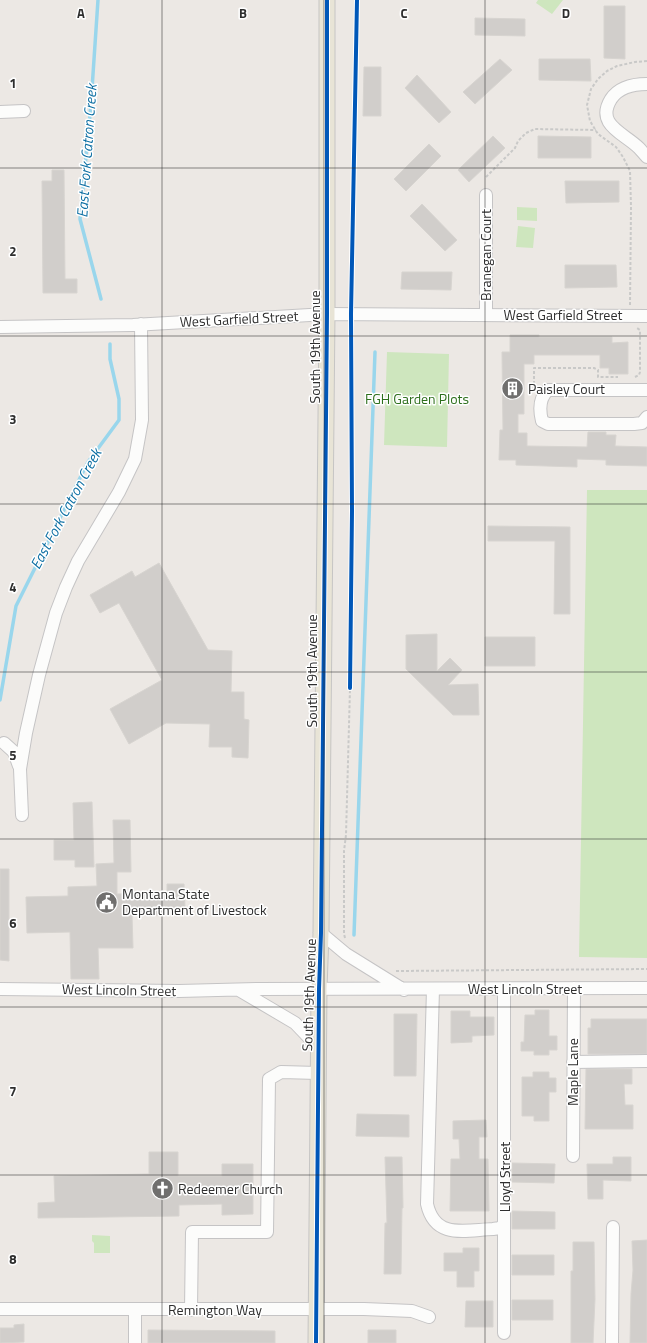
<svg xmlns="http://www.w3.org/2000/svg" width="647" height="1343" font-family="'Titillium Web',sans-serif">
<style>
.green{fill:#cee6be}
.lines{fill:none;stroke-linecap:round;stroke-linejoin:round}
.stream{stroke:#99d6ec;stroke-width:3.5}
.building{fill:#d1cecb;stroke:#d7d4d0}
.minor-casing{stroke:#c5c4c5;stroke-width:14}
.major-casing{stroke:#c6c5c4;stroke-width:17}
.path{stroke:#c9c9c8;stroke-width:2;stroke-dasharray:3 2;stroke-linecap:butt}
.minor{stroke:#fcfcfb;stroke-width:12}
.major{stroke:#e8e4d6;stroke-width:15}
.cycleway-casing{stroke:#fff;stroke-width:6}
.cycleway{stroke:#0057b8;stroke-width:4}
.grid{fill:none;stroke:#2e2e2e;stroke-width:1;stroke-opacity:0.55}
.labels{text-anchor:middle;stroke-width:3;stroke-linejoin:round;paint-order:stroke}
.street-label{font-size:14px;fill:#2e2e2e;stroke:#fff}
.poi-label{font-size:14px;fill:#2e2e2e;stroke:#fff;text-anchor:start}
.park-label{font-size:14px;fill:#2c6e1b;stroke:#fff}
.water-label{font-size:15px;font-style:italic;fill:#0d6fa3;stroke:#fff}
.grid-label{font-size:13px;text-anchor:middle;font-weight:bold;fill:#2e2e2e;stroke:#fff;stroke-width:3;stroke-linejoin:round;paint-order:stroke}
</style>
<rect width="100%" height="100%" fill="#ece8e4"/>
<!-- green -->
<path class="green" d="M538,0H563L552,14L536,3Z
M517,207L537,208V221L517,220Z
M518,226L535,228L533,248L516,247Z
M387,352L449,354L447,447L384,445Z
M587,490H647V958L579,957Z
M92,1235L110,1236V1253H94V1243L92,1241Z"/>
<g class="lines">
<!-- stream -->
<path class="stream" d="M98,0L91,104L80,219L101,299
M0,700L16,606L88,462L119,420V399L110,359V344
M354,935L375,352"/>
</g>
<!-- building -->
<path class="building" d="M604,6H625V59L604,58Z
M475,18L525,19V36L475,35Z
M500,59L512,70L475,104L463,92Z
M539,59H590L591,81L539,80Z
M364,67H381V116H363Z
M417,75L451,112L439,123L405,88Z
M493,136L505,148L469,182L458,170Z
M538,136L591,137V158H538Z
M429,144L441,156L406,191L394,179Z
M52,170H64L65,279H77V293H43L42,181H52Z
M565,181H619V202L566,203Z
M422,204L457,240L445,251L410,216Z
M565,265H616L617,287L565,288Z
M402,272H452L451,290L401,289Z
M510,335H539V337H612V343L628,342V374H609V368H600V355H534V364H524V414H518V433H527V446L587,447L588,432H606V435H616L615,446L647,447V466L606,465V460L577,459V467L516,465V460H499L500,430H503L502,352H510Z
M488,526L570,527V614H554L555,541H488Z
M159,563L208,650L232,651L231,692H244V719L249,720L248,758L232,757V747H209L210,724L166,723L129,744L110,709L162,680L119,603L100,613L90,595L132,571L135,577Z
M437,634V671L450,658L462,670L448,685L478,684L479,715H453L406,669V635Z
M485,637H535V666H485Z
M92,802L94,867H75V860H54V840H74L73,803Z
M113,820H130L131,872H117V894L167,893V884H184L185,907L164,908V915H132L133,948H98L99,979H71L70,932L27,933L26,897L68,896V887L97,886L96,864L114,863Z
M0,869H9V961L0,960Z
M535,1010H549V1036H557V1050H549V1055H534V1051H521V1042H524L525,1015H535Z
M451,1011H470V1017H494V1035L472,1036V1042L451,1043Z
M394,1014H417L416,1076H394Z
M591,1019H647V1054H588V1028H591Z
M586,1069H632V1084H624L625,1105H633V1129H585Z
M533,1072H549V1078H556V1092H549V1121H534V1116H522V1077H533Z
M357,1114L409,1115V1137L356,1136Z
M486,1120L487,1137H479V1159H488L489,1211H450L451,1159H460L459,1139H453V1121Z
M149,1152H178V1176H222V1164H253V1214L222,1215V1204L179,1205V1216L38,1218V1203L55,1202L54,1176L149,1174Z
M385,1157H402L403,1208H402L401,1274H384L385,1223H387Z
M613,1157H631V1181L603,1180V1199H588L587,1164H613Z
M512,1163L555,1164L554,1183L512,1182Z
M512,1211L555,1212V1229H512Z
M647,1240V1343H630L631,1294L633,1270L632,1241Z
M573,1242H594L595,1299L593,1343H571V1271H573Z
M463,1248H479V1271H474V1287H457V1271H444V1253H463Z
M512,1255H554V1275H512Z
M512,1300H553V1320H512Z
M466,1301H493V1327H465Z
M24,1324V1342L0,1343V1328H14V1325Z
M148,1330L275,1331V1343H148Z
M368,1330H396V1343H368Z"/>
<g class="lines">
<defs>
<path id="minor" d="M647,84C634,84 619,87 611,99C595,125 624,133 639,148C642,151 644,154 647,157
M0,112L24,111
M486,315V195
M0,327L133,325L327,314L647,316
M647,390H548C539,398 539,409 542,421L548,424H634L642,423L647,417
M4,743L14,752L19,766
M22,815L20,769L26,733L39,675L56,613L66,587L78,561L119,492L135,459L142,420L141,324
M321,933L346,954L404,990
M0,989L179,991L259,989L647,988
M433,989L427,1204C435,1240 466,1230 493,1229L500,1228L504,1224V989
M239,990L295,1023L318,1047
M573,1062L647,1061
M573,1156L574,988
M0,1309H364L412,1311L429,1317
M135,1310V1343
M191,1310L192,1232H267L269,1079L281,1072L318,1073
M504,1333V1224
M612,1343L613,1227"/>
<path id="major" d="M316,1343L319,989L321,933L327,314V0"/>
</defs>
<!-- minor casing -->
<use href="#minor" class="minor-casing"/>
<!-- major casing -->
<use href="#major" class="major-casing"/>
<!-- path -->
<path class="path" d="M486,177L515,148L518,141L526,133L535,129L596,130
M630,305L631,207L630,171L623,157L616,147L598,134L590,121L587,105L591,89L598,79L607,71L617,66L635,62L647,61
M635,377L639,375L640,372V330L637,328
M534,389V368H594L598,370V377H618
M345,938L344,934V851L346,835L350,688
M396,971L647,969"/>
<!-- minor -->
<use href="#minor" class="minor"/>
<!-- major -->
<use href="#major" class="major"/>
<defs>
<path id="cycleway" d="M350,688L352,511L351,314L357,0
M316,1343L319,989L321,933L327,314V0"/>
</defs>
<!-- cycleway casing -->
<use href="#cycleway" class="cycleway-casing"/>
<!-- cycleway -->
<use href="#cycleway" class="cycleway"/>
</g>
<!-- grid -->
<path class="grid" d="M162,0V1343M324,0V1343M485,0V1343M0,168H647M0,336H647M0,504H647M0,672H647M0,839H647M0,1007H647M0,1175H647"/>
<!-- icons -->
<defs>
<symbol id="building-disc" viewBox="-11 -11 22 22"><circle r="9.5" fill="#706f6e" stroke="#fff"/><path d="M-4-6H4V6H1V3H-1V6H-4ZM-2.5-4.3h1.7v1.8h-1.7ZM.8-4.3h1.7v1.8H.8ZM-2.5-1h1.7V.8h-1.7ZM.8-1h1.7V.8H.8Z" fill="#fff"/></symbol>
<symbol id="civic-disc" viewBox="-11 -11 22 22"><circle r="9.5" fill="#706f6e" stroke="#fff"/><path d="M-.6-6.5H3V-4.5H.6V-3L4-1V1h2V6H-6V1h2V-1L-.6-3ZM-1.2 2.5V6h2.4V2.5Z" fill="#fff"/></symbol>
<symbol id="church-disc" viewBox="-11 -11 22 22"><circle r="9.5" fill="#706f6e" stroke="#fff"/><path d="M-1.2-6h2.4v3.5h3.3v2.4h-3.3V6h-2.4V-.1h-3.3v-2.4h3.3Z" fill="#fff"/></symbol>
</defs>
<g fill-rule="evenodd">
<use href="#building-disc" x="500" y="376" width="25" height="25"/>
<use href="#civic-disc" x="94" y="890" width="25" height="25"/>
<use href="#church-disc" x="150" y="1176" width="25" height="25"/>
</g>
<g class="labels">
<!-- street labels -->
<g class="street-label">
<text transform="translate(486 255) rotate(-90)" y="5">Branegan Court</text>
<text x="563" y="320">West Garfield Street</text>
<text transform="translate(239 319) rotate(-3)" y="5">West Garfield Street</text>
<text transform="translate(315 347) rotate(-90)" y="5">South 19th Avenue</text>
<text transform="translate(312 671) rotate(-90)" y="5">South 19th Avenue</text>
<text x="525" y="994">West Lincoln Street</text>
<text transform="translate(119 990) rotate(1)" y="5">West Lincoln Street</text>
<text transform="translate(309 995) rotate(-88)" y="5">South 19th Avenue</text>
<text transform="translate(573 1072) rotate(-90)" y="5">Maple Lane</text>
<text transform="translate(505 1177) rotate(-90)" y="5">Lloyd Street</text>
<text x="215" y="1315">Remington Way</text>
</g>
<!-- poi labels -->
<g class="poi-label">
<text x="528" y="394">Paisley Court</text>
<text x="122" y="899">Montana State<tspan x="122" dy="16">Department of Livestock</tspan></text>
<text x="178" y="1194">Redeemer Church</text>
</g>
<!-- park labels -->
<g class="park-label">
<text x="417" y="404">FGH Garden Plots</text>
</g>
<!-- water labels -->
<g class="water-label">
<text transform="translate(87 151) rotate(-86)" y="5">East Fork Catron Creek</text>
<text transform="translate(66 509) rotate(-62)" y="5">East Fork Catron Creek</text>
</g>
</g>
<g class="grid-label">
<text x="81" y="18">A</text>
<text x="243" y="18">B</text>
<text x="404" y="18">C</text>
<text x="566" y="18">D</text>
<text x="13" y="88">1</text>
<text x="13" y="256">2</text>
<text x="13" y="424">3</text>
<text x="13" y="592">4</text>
<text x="13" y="760">5</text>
<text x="13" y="928">6</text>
<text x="13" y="1096">7</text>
<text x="13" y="1264">8</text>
</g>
</svg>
